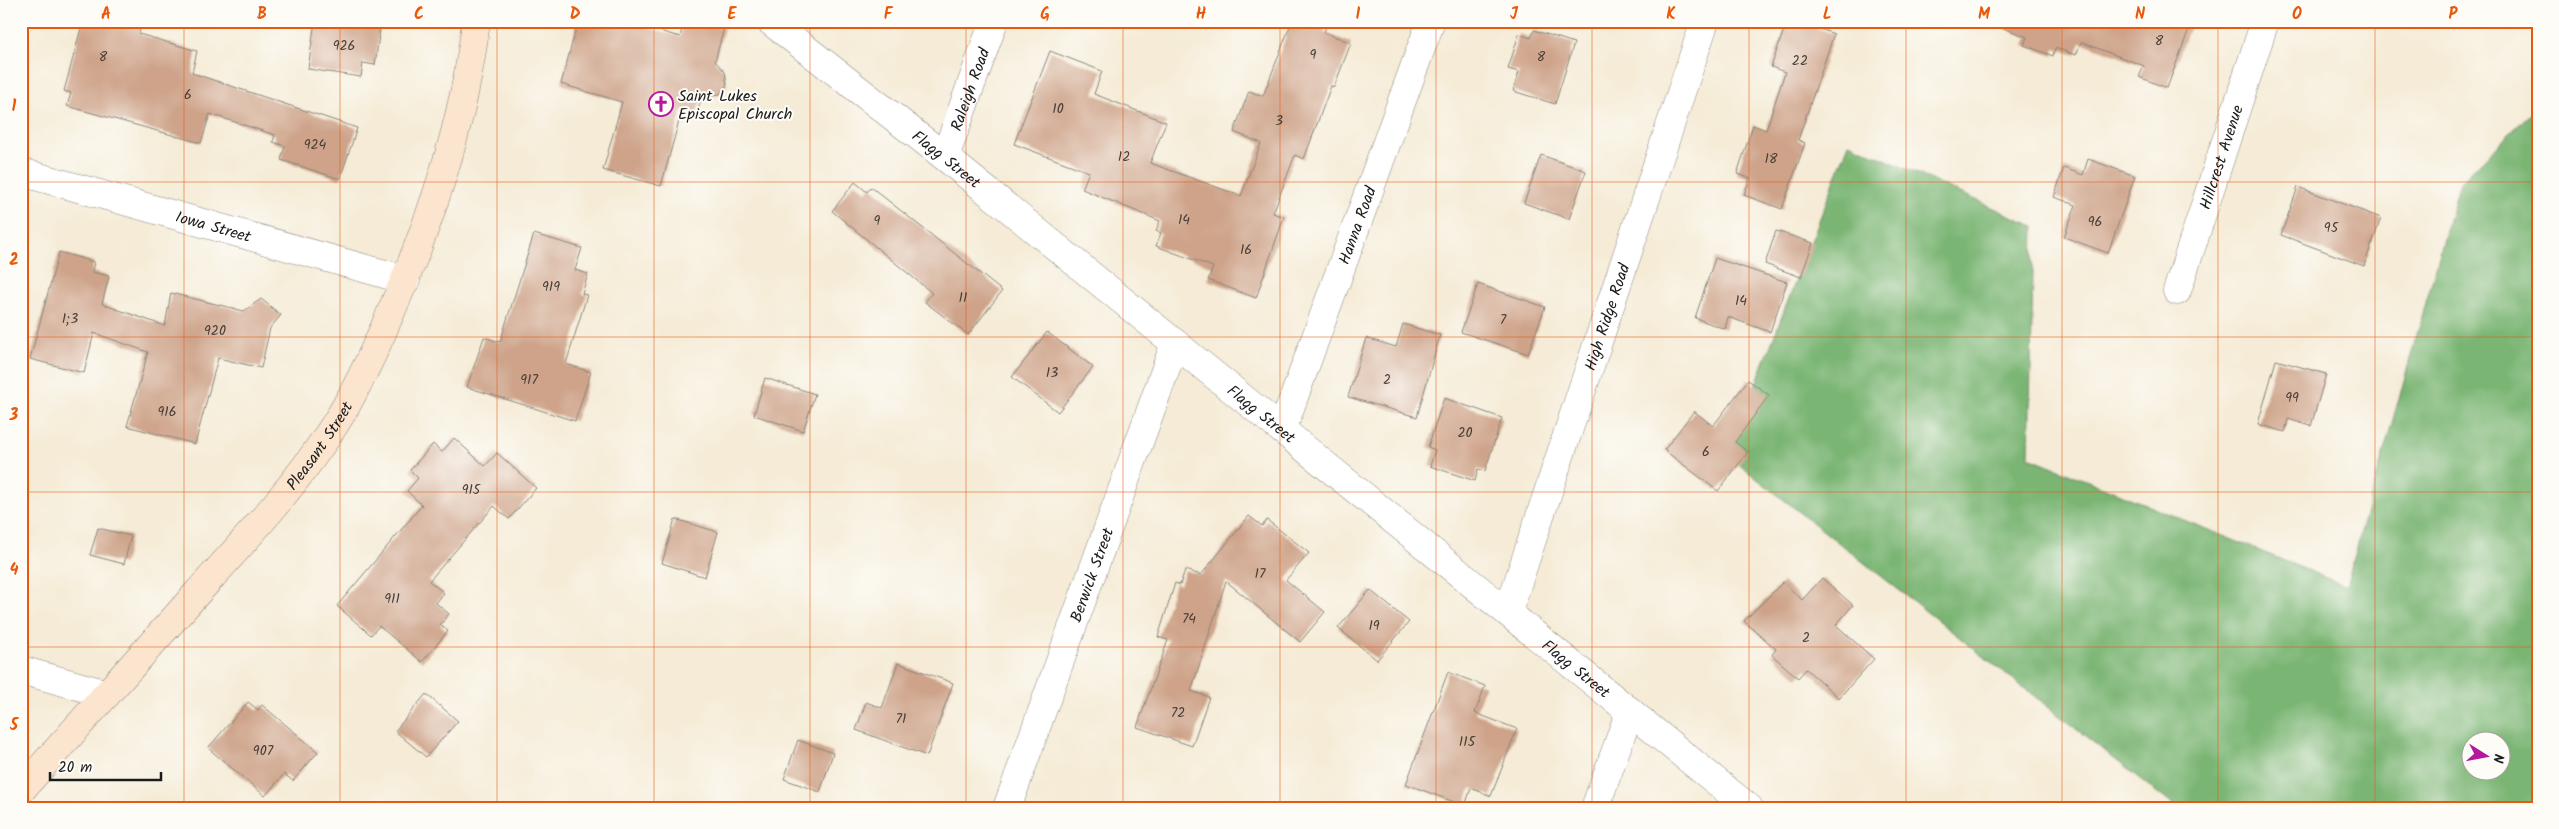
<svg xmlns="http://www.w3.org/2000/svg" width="2559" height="829" font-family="Kalam,sans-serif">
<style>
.forest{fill:#7ab573;stroke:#4b6848;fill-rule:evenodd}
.building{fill:#cea389}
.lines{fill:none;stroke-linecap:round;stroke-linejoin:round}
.minor-casing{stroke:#888479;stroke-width:29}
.tertiary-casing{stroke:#888479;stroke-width:29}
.secondary-casing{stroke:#888479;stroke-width:29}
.minor{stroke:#fff;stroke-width:28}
.tertiary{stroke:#fff;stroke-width:28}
.secondary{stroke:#fce5cf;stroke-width:28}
.grid{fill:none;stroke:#e8590c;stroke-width:1;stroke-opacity:0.55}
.labels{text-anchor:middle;stroke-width:4;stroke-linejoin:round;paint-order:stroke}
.number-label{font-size:14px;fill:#483e37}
.street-label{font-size:16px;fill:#1c1c1c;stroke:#fdfcf7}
.poi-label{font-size:16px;fill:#1c1c1c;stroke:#fdfcf7;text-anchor:start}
.neatline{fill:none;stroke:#e8590c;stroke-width:2}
.grid-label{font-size:16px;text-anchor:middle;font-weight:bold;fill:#e8590c}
</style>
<rect width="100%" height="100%" fill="#fdfcf7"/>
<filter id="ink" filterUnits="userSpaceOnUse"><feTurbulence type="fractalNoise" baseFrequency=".02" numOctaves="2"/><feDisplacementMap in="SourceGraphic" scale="10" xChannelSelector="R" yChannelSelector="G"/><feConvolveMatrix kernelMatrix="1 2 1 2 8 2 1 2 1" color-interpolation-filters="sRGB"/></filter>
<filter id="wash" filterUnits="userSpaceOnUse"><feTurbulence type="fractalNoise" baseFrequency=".0096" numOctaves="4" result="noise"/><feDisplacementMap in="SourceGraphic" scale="20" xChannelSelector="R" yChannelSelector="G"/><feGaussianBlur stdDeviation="1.12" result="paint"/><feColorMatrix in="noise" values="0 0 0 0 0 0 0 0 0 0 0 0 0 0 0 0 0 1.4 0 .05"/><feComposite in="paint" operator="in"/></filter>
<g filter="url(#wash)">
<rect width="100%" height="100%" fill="#f5ebd6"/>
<!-- forest -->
<path class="forest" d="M2538,106V808H2177L1728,456L1849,143L2034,226L2029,457L2346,586L2460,182ZM2472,742H2502V772H2472Z"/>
<g id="blocks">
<!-- building -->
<path class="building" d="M83,21H142L139,34L197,51L192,73L357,128L340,179L281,160L285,146L273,142L275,135L210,114L201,143L67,106L71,93L64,91Z
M315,21H372V26L380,27L375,65L363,63L361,77L308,69Z
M578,21H625L680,37L684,21H700L724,28L715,61L725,72L727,85L720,94L702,98L696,115L682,110L661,186L603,170L622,102L561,84Z
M1292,21H1328L1324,32L1351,43L1334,87L1331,86L1304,159L1295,155L1273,213L1284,217L1256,298L1208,280L1213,267L1156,246L1161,233L1156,231L1160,221L1082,189L1089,172L1014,144L1050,51L1102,71L1094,94L1166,122L1150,163L1241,196L1261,143L1234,132L1249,91L1263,96Z
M1787,21H1797L1834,34L1798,140L1805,143L1782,209L1744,195L1750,178L1737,174L1753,125L1766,130L1785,72L1771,67Z
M1994,21H2192L2167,88L2139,77L2144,66L2081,42L2076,55L2055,48L2053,56L2024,45L2027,37L1993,24Z
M1534,30L1574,43L1555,104L1513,91L1519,72L1508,69L1519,34L1531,38Z
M1541,155L1586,171L1569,219L1524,203Z
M2088,159L2135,176L2108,253L2064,237L2076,205L2054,197L2064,168L2083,175Z
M855,182L867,192L871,187L1002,291L968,335L925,302L932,293L832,211Z
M2298,187L2381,218L2364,266L2281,235Z
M1776,231L1813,243L1801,277L1765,264Z
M534,234L582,248L575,270L588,274L582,294L587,295L566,364L591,372L575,421L467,387L484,337L500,342Z
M59,252L94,262L92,272L109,276L102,304L165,326L171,293L244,311L261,299L281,315L270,328L261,368L218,358L195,444L127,426L148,352L94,333L84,373L30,359Z
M1715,258L1787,282L1770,332L1728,317L1725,329L1695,318Z
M1478,284L1545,307L1528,354L1461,332Z
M1403,324L1440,335L1417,417L1348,397L1366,338L1396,347Z
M1047,332L1093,367L1058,412L1012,377Z
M2276,360L2326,374L2311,426L2288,419L2285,432L2258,424Z
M765,378L815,394L803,431L754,415Z
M1748,380L1769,395L1735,442L1748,452L1718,491L1664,450L1694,411L1713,426Z
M1444,398L1502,418L1485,471L1478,469L1475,481L1430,466L1435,450L1428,447Z
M454,438L485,466L497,453L536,488L509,519L494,506L429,581L444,593L436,603L449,614L440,625L448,631L422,662L379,626L371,635L337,606L422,505L407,491L418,478L410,470L433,444L442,452Z
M1249,516L1262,526L1267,520L1309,553L1286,580L1325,612L1300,642L1226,581L1191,691L1209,697L1192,746L1137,727L1168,640L1158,637L1175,583L1180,585L1185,570L1201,575Z
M675,519L718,532L705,577L662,563Z
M98,528L131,536L124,564L90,555Z
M1822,578L1853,605L1836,625L1874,659L1839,698L1806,669L1798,678L1772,655L1776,649L1744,621L1783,582L1802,600Z
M1370,590L1409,622L1377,660L1338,628Z
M898,663L953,683L927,756L856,730L866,702L882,708Z
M1448,672L1485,686L1475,713L1517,729L1491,796L1471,788L1465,806L1406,784Z
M426,694L458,721L426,757L395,731Z
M248,702L258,710L262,705L318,752L293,781L284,774L265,796L208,748Z
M798,740L833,753L820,792L784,779Z"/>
</g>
</g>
<g filter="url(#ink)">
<use href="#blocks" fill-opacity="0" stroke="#888479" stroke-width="1"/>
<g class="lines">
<defs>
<g id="minor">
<path id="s1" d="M945,157L994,21"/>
<path id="s2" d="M21,172L406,280"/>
<path id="s3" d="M2177,291L2265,21"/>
<path id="s4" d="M1282,430L1431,21"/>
<path id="s5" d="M1508,612L1705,21"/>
<path d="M21,670L107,694"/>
<path id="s6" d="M1007,808L1175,343"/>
<path d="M1595,808L1630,711"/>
</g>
<g id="tertiary">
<path id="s7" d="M770,21L945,157L1749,808"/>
</g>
<g id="secondary">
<path id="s8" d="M21,790C80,724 139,658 198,592C247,538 298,483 337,421C357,389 373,354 388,319C430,224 464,125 476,21"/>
</g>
</defs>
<!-- minor casing -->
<use href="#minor" class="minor-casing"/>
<!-- tertiary casing -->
<use href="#tertiary" class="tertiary-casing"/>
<!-- secondary casing -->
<use href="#secondary" class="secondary-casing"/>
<!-- minor -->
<use href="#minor" class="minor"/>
<!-- tertiary -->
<use href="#tertiary" class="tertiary"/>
<!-- secondary -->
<use href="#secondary" class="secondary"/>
</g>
</g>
<!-- grid -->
<path class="grid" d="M184,21V808M340,21V808M497,21V808M654,21V808M810,21V808M966,21V808M1123,21V808M1280,21V808M1436,21V808M1592,21V808M1749,21V808M1906,21V808M2062,21V808M2218,21V808M2375,21V808M21,182H2538M21,337H2538M21,492H2538M21,647H2538"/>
<!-- icons -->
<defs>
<symbol id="church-ring" viewBox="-11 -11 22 22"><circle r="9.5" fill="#fdfcf7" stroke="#b5179e" stroke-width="1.5"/><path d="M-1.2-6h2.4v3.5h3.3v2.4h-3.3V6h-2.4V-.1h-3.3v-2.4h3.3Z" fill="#b5179e"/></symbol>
</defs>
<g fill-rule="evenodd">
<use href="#church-ring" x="647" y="90" width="28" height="28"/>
</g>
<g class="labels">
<!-- number labels -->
<g class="number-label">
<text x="2159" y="45">8</text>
<text x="344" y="50">926</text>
<text x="1313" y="59">9</text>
<text x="103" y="61">8</text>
<text x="1541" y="61">8</text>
<text x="1800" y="65">22</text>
<text x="188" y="99">6</text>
<text x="1058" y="113">10</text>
<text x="1279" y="125">3</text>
<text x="315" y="149">924</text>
<text x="1124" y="161">12</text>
<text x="1771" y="163">18</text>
<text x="1184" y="224">14</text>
<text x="877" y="225">9</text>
<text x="2095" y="226">96</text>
<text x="2331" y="232">95</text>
<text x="1246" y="254">16</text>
<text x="551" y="291">919</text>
<text x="963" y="302">11</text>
<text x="1741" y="305">14</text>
<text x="70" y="323">1;3</text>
<text x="1503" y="324">7</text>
<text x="215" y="335">920</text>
<text x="1052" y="377">13</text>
<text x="529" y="384">917</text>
<text x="1387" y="384">2</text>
<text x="2292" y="402">99</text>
<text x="167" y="416">916</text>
<text x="1465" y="437">20</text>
<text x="1706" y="456">6</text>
<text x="471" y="494">915</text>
<text x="1260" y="578">17</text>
<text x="392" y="603">911</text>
<text x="1189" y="623">74</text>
<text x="1374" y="630">19</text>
<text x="1806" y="642">2</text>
<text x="1178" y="717">72</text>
<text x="901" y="723">71</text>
<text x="1467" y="746">115</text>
<text x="263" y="755">907</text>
</g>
<!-- street labels -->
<g class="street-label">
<text dy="6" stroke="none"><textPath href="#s1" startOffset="72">Raleigh Road</textPath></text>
<text dy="6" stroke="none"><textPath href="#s3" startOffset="141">Hillcrest Avenue</textPath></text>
<text dy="6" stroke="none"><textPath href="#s7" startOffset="224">Flagg Street</textPath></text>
<text dy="6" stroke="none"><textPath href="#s2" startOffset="200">Iowa Street</textPath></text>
<text dy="6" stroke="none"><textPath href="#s4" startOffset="218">Hanna Road</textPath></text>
<text dy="6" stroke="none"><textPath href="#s5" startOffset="311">High Ridge Road</textPath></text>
<text dy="6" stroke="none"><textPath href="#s7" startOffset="629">Flagg Street</textPath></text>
<text dy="6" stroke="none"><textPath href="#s8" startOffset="456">Pleasant Street</textPath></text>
<text dy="6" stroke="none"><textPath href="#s6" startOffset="248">Berwick Street</textPath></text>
<text dy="6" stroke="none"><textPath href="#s7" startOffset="1034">Flagg Street</textPath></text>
</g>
<!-- poi labels -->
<g class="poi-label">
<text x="678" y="101">Saint Lukes<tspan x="678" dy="18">Episcopal Church</tspan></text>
</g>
</g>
<!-- margin -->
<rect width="2559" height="829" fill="none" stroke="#fdfcf7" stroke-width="55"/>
<!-- north arrow -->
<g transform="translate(2486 756) rotate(101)"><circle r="24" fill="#fdfcf7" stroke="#a3a29f"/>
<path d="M0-4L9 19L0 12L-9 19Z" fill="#b5179e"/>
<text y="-8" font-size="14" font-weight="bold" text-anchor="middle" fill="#1c1c1c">N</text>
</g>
<!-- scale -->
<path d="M50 772v8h111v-8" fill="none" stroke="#1c1c1c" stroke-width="2.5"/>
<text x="58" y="772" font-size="15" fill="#1c1c1c" stroke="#fdfcf7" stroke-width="4" paint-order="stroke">20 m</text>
<rect x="28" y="28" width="2504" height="774" class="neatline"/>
<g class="grid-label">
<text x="106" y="19">A</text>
<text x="262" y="19">B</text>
<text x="419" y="19">C</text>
<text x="575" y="19">D</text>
<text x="732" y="19">E</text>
<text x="888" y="19">F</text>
<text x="1045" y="19">G</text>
<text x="1201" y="19">H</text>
<text x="1358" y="19">I</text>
<text x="1514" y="19">J</text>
<text x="1671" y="19">K</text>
<text x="1827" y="19">L</text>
<text x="1984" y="19">M</text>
<text x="2140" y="19">N</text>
<text x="2297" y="19">O</text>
<text x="2453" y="19">P</text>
<text x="14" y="111">1</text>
<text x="14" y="265">2</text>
<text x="14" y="420">3</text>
<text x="14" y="575">4</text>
<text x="14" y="730">5</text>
</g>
</svg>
